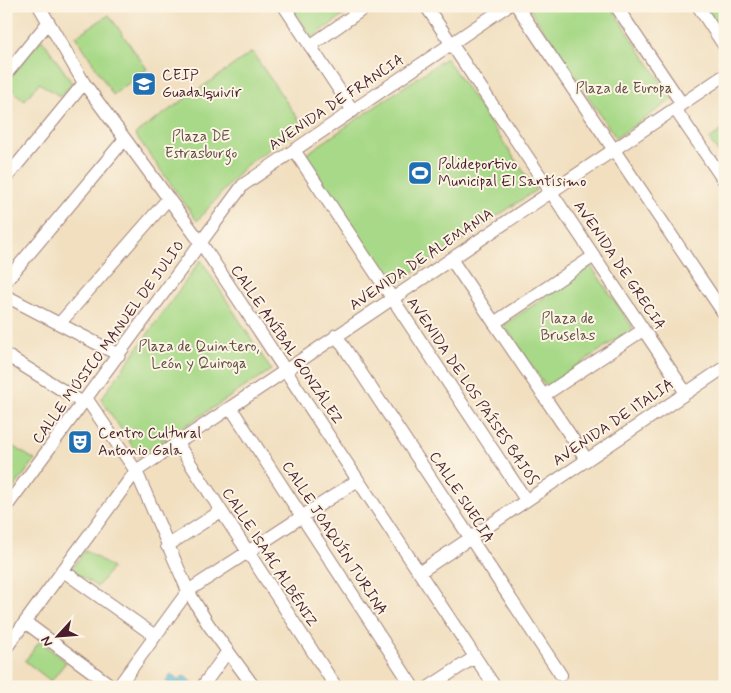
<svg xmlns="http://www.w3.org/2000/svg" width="731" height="693" font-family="Mynerve,sans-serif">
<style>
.green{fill:#a8d988;stroke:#797c5a}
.water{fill:#5cc3d9;stroke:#537182}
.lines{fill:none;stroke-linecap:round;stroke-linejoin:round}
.minor-casing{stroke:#9e7f76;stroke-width:14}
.minor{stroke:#fff;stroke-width:12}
.labels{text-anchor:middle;stroke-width:4;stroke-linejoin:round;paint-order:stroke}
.poi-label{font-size:15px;fill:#4a1f2b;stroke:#fcf5e5;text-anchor:start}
.park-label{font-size:15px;fill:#624e42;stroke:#fcf5e5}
.street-label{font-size:15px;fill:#4a1f2b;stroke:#fcf5e5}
</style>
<rect width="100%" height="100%" fill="#fcf5e5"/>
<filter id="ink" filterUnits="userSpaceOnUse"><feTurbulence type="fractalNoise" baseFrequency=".02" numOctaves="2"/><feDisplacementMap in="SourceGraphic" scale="10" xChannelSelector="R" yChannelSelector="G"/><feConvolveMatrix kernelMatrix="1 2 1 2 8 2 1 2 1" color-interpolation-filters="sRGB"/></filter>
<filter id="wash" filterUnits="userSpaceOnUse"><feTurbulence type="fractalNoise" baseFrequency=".0096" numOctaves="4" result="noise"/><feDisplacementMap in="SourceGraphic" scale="20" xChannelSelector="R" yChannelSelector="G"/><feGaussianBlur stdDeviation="1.12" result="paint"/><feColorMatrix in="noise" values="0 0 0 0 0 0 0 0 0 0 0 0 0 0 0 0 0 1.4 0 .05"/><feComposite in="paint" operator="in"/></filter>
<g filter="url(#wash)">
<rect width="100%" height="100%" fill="#f1dfc0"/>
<!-- green -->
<path class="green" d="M291,6H356L312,38Z
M531,6H610L673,99L616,138L529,8Z
M702,6H725V40Z
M109,15L147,69L113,95L76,36Z
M42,39L72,83L61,97L39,83L24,101L6,83Z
M252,52L303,126L245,166L197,221L135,134Z
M446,58L536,190L392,287L305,155Z
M725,128V162L709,139Z
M201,260L271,370L139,456L101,399Z
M591,266L633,328L546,387L504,325Z
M6,442L35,460L6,498Z
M86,550L112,568L97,587L71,569Z
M40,641L66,662L51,681L25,661Z"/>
<!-- water -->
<path class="water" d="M171,674L180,682L181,678L184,676L193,683L190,687L181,683L174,687L166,681Z"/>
</g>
<g filter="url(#ink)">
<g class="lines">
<defs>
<path id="minor" d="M39,6L84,83L201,243L495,687
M284,6L353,111
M426,6L686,393
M517,6L725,315
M616,6L682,104
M698,6L725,47
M310,46L367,6
M6,74L47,24
M675,109L725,182
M294,150L526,500
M6,178L84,83
M451,259L587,460
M6,281L124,140
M6,296L119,355
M60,323L168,199
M494,323L594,256
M336,335L561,675
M6,355L83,403
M543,396L643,330
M86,398L136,471L188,591L208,624L254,687
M231,408L413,687
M177,443L336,687
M6,507L243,185L507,6
M167,546L221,511
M62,570L155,636
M420,572L725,367
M25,622L113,687
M6,648L136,471L725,75
M118,687L188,591L358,480
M202,687L228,651
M429,687L475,657"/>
</defs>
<!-- minor casing -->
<use href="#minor" class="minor-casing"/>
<!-- minor -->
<use href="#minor" class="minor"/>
</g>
</g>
<!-- icons -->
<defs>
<symbol id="school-square" viewBox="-11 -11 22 22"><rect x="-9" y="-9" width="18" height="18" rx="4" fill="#1f6fb2" stroke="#fcf5e5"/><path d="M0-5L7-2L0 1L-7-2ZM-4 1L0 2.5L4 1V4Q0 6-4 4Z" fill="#fff"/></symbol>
<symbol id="stadium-square" viewBox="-11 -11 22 22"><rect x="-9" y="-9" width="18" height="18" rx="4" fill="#1f6fb2" stroke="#fcf5e5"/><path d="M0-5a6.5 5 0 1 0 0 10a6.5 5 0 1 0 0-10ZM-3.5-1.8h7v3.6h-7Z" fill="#fff"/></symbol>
<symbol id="theatre-square" viewBox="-11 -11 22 22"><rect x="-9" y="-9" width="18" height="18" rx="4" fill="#1f6fb2" stroke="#fcf5e5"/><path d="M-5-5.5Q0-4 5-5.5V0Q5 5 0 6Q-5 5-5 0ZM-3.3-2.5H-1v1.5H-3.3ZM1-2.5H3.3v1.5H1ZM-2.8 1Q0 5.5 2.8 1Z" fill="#fff"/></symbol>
</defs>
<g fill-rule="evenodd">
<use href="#school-square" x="130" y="70" width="28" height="28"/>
<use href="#stadium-square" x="406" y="159" width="28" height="28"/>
<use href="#theatre-square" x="66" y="428" width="28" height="28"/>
</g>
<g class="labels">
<!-- poi labels -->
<g class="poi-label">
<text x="162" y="80">CEIP<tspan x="162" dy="17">Guadalquivir</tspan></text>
<text x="438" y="169">Polideportivo<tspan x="438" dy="17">Municipal El Santísimo</tspan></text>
<text x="98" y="438">Centro Cultural<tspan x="98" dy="17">Antonio Gala</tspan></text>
</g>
<!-- park labels -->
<g class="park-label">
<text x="624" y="93">Plaza de Europa</text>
<text x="201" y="141">Plaza DE<tspan x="201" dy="17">Estrasburgo</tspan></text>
<text x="568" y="323">Plaza de<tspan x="568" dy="17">Bruselas</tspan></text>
<text x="199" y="351">Plaza de Quintero,<tspan x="199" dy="17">León y Quiroga</tspan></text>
</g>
<!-- street labels -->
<g class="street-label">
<text transform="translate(336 102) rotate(-34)" y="5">AVENIDA DE FRANCIA</text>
<text transform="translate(421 259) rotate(-34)" y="5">AVENIDA DE ALEMANIA</text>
<text transform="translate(620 265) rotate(56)" y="5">AVENIDA DE GRECIA</text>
<text transform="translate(108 342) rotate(-54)" y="5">CALLE MÚSICO MANUEL DE JULIO</text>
<text transform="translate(287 344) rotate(56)" y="5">CALLE ANÍBAL GONZÁLEZ</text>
<text transform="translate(473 391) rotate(56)" y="5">AVENIDA DE LOS PAÍSES BAJOS</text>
<text transform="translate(613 422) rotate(-34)" y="5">AVENIDA DE ITALIA</text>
<text transform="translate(462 497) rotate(57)" y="5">CALLE SUECIA</text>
<text transform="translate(335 538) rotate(57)" y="5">CALLE JOAQUÍN TURINA</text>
<text transform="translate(270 557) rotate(57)" y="5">CALLE ISAAC ALBÉNIZ</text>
</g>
</g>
<!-- margin -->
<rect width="731" height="693" fill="none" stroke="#fcf5e5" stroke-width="25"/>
<!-- north arrow -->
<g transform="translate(58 636) rotate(244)" stroke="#fcf5e5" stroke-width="4" paint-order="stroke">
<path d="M0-4L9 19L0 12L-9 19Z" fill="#4a1f2b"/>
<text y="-8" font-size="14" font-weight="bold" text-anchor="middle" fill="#4a1f2b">N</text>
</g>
</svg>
